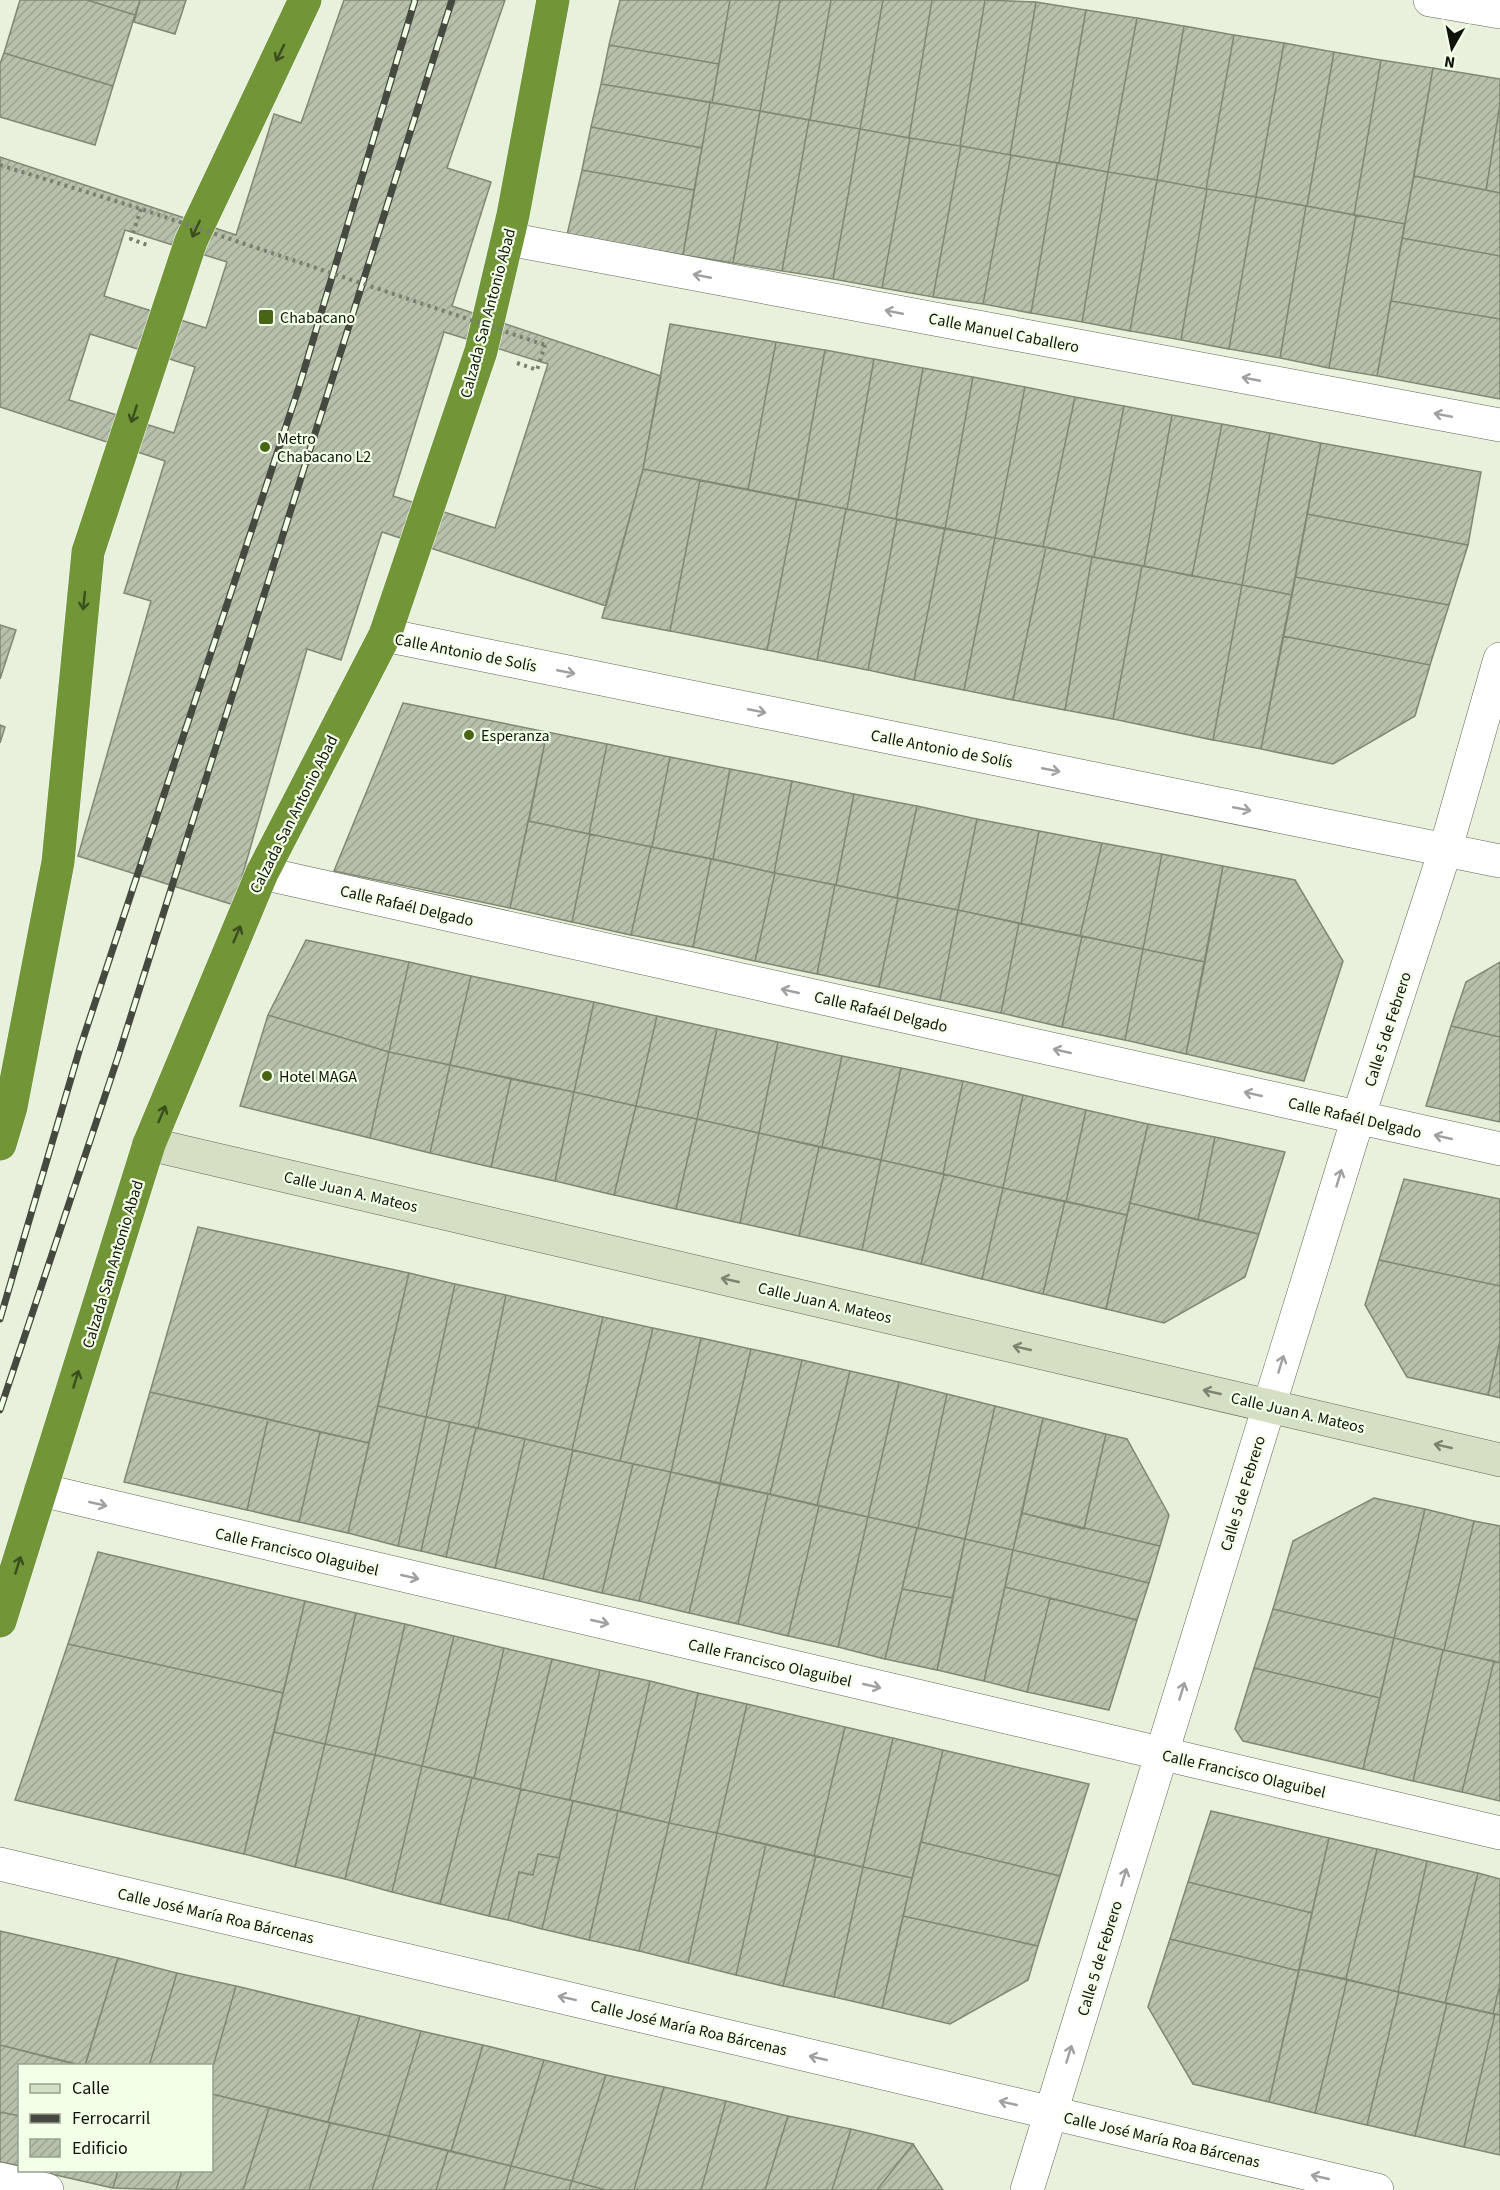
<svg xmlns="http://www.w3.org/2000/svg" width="1500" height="2190" font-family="'Source Sans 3',sans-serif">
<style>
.building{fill:url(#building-hatch);stroke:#7f8874;stroke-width:1.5;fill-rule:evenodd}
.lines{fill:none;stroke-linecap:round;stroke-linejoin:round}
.street-casing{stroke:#5e6754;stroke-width:34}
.secondary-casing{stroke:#5e6754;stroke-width:34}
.highway-casing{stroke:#fff;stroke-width:34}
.path{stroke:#787f70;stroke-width:4;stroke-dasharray:3 4.5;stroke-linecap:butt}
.street{stroke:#fff;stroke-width:33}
.secondary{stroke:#d4dfc3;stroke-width:33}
.highway{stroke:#719537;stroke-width:33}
.rail-casing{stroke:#45493f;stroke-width:7}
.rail{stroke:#f4ffe8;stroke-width:4.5;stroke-dasharray:14;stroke-linecap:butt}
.path-bridge{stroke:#787f70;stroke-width:4;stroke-dasharray:3 4.5;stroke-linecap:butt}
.oneway{stroke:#3c4e1f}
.oneway2{stroke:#9fa19e}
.oneway3{stroke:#7c8371}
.poi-dot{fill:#486415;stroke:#f4ffe8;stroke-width:2}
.labels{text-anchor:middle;stroke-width:4.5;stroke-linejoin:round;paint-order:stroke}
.street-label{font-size:16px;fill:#10130c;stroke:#f4ffe8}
.poi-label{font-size:16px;fill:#10130c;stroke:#f4ffe8;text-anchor:start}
</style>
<defs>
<pattern id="building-hatch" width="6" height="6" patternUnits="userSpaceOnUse" patternTransform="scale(1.5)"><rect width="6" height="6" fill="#b6c0aa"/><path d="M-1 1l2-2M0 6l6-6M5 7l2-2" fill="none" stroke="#9ba491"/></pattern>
</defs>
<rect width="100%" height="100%" fill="#e7f1db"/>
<!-- building -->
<path class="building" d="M20,0H87L135,15L113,86L4,53Z
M87,0H140L135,15Z
M140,0H186L175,34L134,22Z
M344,0H505L447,168L491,182L452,306L661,376L643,469L606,606L382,532L341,660L307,649L234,905L78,856L151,601L124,593L165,461L0,407V157L236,235L274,114L301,123ZM125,230L227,262L206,328L104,296ZM444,332L548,364L495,528L393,496ZM90,334L195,367L174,433L69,400Z
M620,0H730L719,64L609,45Z
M730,0H780L760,111L712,103Z
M780,0H831L810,120L760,111Z
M831,0H883L860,129L810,120Z
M883,0H932L909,138L860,129Z
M932,0H985L960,146L909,138Z
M985,0L1036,2L1010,155L960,146Z
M1036,2L1086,10L1059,163L1010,155Z
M1086,10L1137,18L1108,172L1059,163Z
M1137,18L1184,26L1157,180L1108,172Z
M1184,26L1234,35L1206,189L1157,180Z
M1234,35L1284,43L1256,197L1206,189Z
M1284,43L1334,52L1307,206L1256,197Z
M609,45L719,64L712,103L601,84Z
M1334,52L1381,60L1354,215L1307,206Z
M4,53L113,86L95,145L0,117V64Z
M1381,60L1433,68L1405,224L1354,215Z
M1433,68L1500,79V104L1486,190L1414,176Z
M601,84L710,102L702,148L591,127Z
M710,102L760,111L733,263L683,255Z
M1500,104V193L1486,190Z
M760,111L809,120L782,271L733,263Z
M809,120L860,129L833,279L782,271Z
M591,127L702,148L694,190L582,170Z
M860,129L910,138L882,288L833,279Z
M910,138L961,146L933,297L882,288Z
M961,146L1011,155L983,304L933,297Z
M1011,155L1057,163L1031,313L983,304Z
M1057,163L1108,172L1082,322L1031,313Z
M582,170L694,190L683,255L567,235Z
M1108,172L1157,180L1130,331L1082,322Z
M1414,176L1500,193V256L1402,238Z
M1157,180L1207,189L1181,340L1130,331Z
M1207,189L1256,197L1229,349L1181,340Z
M1256,197L1306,206L1280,358L1229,349Z
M1306,206L1356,215L1329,368L1280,358Z
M1356,215L1405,224L1377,376L1329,368Z
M1402,238L1500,256V319L1391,301Z
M1391,301L1500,319V399L1377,376Z
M670,324L776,342L748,490L643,469Z
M776,342L825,350L798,500L748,490Z
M825,350L874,359L847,509L798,500Z
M874,359L923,368L896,519L847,509Z
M923,368L973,377L945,529L896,519Z
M973,377L1025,387L995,538L945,529Z
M1025,387L1075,397L1043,547L995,538Z
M1075,397L1124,406L1094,557L1043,547Z
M1124,406L1172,415L1144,566L1094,557Z
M1172,415L1222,424L1192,576L1144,566Z
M1222,424L1270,433L1242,585L1192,576Z
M1270,433L1321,443L1292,595L1242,585Z
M1321,443L1481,472L1468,545L1307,514Z
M643,469L700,480L670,631L602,618Z
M700,480L797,499L767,650L670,631Z
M797,499L846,509L817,660L767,650Z
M846,509L897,519L868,670L817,660Z
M1307,514L1468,545L1449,605L1295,577Z
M897,519L945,528L914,680L868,670Z
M945,528L995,538L964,690L914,680Z
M995,538L1046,547L1013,700L964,690Z
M1046,547L1092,557L1065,710L1013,700Z
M1092,557L1142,566L1113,719L1065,710Z
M1142,566L1242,585L1213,740L1113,719Z
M1295,577L1449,605L1430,665L1283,636Z
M1242,585L1292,595L1261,749L1213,740Z
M0,625L16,630L0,679Z
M1283,636L1430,665L1415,716L1333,764L1261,749Z
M403,703L547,732L510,908L334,871Z
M0,725L5,727L0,743Z
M547,732L607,744L589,834L529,821Z
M607,744L670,757L652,847L589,834Z
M670,757L730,769L713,859L652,847Z
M730,769L792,781L774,873L713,859Z
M792,781L854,794L836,885L774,873Z
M854,794L917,806L897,898L836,885Z
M917,806L977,819L958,910L897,898Z
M977,819L1039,831L1021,924L958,910Z
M528,821L590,834L572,922L510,908Z
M1039,831L1102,843L1080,936L1021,924Z
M590,834L651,847L631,935L572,922Z
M1102,843L1162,854L1143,949L1080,936Z
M651,847L711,859L693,947L631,935Z
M1162,854L1223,866L1205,962L1143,949Z
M711,859L775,873L755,961L693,947Z
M1223,866L1295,880L1343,961L1304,1081L1186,1054Z
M775,873L835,885L817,974L755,961Z
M835,885L898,898L879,987L817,974Z
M898,898L958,910L940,1000L879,987Z
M958,910L1019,923L1001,1013L940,1000Z
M1019,923L1082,936L1062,1027L1001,1013Z
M1082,936L1143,949L1125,1040L1062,1027Z
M306,940L409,962L389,1052L268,1015Z
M1143,949L1205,962L1186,1054L1125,1040Z
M409,962L471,976L450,1065L389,1052Z
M1500,962V1037L1451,1026L1466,982Z
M471,976L594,1002L574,1092L450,1065Z
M594,1002L657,1016L636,1106L574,1092Z
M268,1015L389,1052L370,1138L240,1106Z
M657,1016L717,1029L697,1119L636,1106Z
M1451,1026L1500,1037V1122L1426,1106Z
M717,1029L778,1042L759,1133L697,1119Z
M778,1042L842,1056L822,1147L759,1133Z
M389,1052L450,1065L430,1153L370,1138Z
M842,1056L901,1068L881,1160L822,1147Z
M450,1065L511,1079L491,1167L430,1153Z
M901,1068L963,1081L943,1174L881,1160Z
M511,1079L574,1092L555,1181L491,1167Z
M963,1081L1023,1095L1003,1188L943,1174Z
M574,1092L636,1106L614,1195L555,1181Z
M1023,1095L1086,1110L1066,1202L1003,1188Z
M636,1106L697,1119L676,1209L614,1195Z
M1086,1110L1148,1124L1127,1215L1066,1202Z
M697,1119L759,1133L740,1223L676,1209Z
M1148,1124L1215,1137L1198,1220L1130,1203Z
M759,1133L819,1147L799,1236L740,1223Z
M1215,1137L1285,1152L1259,1234L1198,1220Z
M819,1147L881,1160L862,1250L799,1236Z
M881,1160L944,1174L921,1264L862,1250Z
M944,1174L1003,1188L982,1279L921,1264Z
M1404,1179L1500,1199V1286L1379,1260Z
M1003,1188L1065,1201L1043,1294L982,1279Z
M1065,1201L1127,1215L1106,1309L1043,1294Z
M1130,1203L1259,1234L1245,1277L1164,1323L1106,1309Z
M198,1227L409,1273L369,1443L150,1392Z
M1379,1260L1500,1286V1341L1488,1395L1407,1377L1365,1305Z
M409,1273L455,1284L426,1417L378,1406Z
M455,1284L506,1295L478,1428L426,1417Z
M506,1295L603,1317L572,1450L478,1428Z
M603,1317L653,1328L620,1461L572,1450Z
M653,1328L701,1338L671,1472L620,1461Z
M701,1338L751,1349L720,1483L671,1472Z
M1500,1341V1398L1488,1395Z
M751,1349L802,1360L770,1494L720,1483Z
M802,1360L850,1371L817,1505L770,1494Z
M850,1371L899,1382L868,1517L817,1505Z
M899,1382L947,1394L918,1528L868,1517Z
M150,1392L268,1419L247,1510L124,1482Z
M947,1394L995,1406L965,1539L918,1528Z
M378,1406L426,1417L398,1546L348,1533Z
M995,1406L1043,1418L1013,1550L965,1539Z
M426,1417L450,1422L421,1551L398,1546Z
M1043,1418L1106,1434L1084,1529L1022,1513Z
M268,1419L320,1432L299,1522L247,1510Z
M450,1422L476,1428L446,1557L421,1551Z
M476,1428L525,1439L495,1568L446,1557Z
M320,1432L369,1443L348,1533L299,1522Z
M1106,1434L1127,1439L1169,1515L1160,1546L1084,1528Z
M525,1439L573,1450L543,1579L495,1568Z
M573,1450L633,1464L602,1593L543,1579Z
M633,1464L671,1472L639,1601L602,1593Z
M671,1472L720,1484L689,1613L639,1601Z
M720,1484L768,1494L738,1624L689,1613Z
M768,1494L819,1506L788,1636L738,1624Z
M1374,1498L1425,1509L1394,1638L1273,1609L1293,1541Z
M819,1506L868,1517L838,1647L788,1636Z
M1425,1509L1474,1521L1444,1650L1394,1638Z
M1022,1513L1160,1546L1149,1583L1013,1550Z
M868,1517L917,1528L885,1659L838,1647Z
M1474,1521L1500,1526V1663L1444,1650Z
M917,1528L965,1539L953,1598L902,1589Z
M965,1539L1013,1550L984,1681L937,1670Z
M1013,1550L1149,1583L1137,1620L1005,1587Z
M98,1552L305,1601L283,1693L68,1644Z
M1005,1587L1050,1598L1027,1692L984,1681Z
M902,1589L953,1598L937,1670L885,1659Z
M1050,1598L1137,1620L1109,1710L1027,1692Z
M305,1601L356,1613L325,1744L274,1732Z
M1273,1609L1394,1638L1380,1698L1254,1668Z
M356,1613L405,1624L375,1755L325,1744Z
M405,1624L454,1636L422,1766L375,1755Z
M454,1636L504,1648L474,1778L422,1766Z
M1394,1638L1443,1650L1413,1781L1363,1769Z
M68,1644L283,1693L244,1854L15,1800Z
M504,1648L552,1659L520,1789L474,1778Z
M1443,1650L1494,1661L1462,1792L1413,1781Z
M552,1659L600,1670L570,1800L520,1789Z
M1494,1661L1500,1663V1801L1462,1792Z
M1254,1668L1380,1698L1363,1769L1243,1741L1235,1729Z
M600,1670L650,1681L620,1811L570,1800Z
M650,1681L698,1693L669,1823L620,1811Z
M698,1693L747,1704L717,1833L669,1823Z
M747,1704L845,1727L814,1856L717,1833Z
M845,1727L893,1738L863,1867L814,1856Z
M274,1732L325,1744L295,1867L244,1854Z
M893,1738L943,1750L912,1878L863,1867Z
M325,1744L375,1755L345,1879L295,1867Z
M943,1750L1089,1784L1060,1876L921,1842Z
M375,1755L422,1766L392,1892L345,1879Z
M422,1766L472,1778L440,1904L392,1892Z
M472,1778L521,1789L489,1916L440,1904Z
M521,1789L573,1801L559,1858L538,1854L533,1875L519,1872L508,1920L489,1916Z
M573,1801L618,1811L589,1940L542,1929Z
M618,1811L669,1823L639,1951L589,1940Z
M1211,1811L1329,1838L1312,1913L1188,1882Z
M669,1823L717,1833L688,1963L639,1951Z
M717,1833L766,1844L736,1975L688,1963Z
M1329,1838L1377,1849L1346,1979L1299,1969Z
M921,1842L1060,1876L1038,1946L903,1916Z
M766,1844L816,1856L783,1986L736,1975Z
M1377,1849L1427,1861L1398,1992L1346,1979Z
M538,1854L559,1858L542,1929L508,1920L519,1872L533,1875Z
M816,1856L863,1867L834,1997L783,1986Z
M1427,1861L1478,1873L1445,2003L1398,1992Z
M863,1867L912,1878L882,2008L834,1997Z
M1478,1873L1500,1879V1984L1493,2014L1445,2003Z
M1188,1882L1312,1913L1299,1971L1170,1939Z
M903,1916L1038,1946L1028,1980L950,2024L882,2008Z
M0,1931L118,1958L85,2066L0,2045Z
M1170,1939L1299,1971L1269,2102L1193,2084L1148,2007Z
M118,1958L177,1973L149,2066L85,2065Z
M1299,1969L1347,1980L1315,2113L1269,2102Z
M177,1973L236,1986L212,2070V2066H149Z
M1347,1980L1399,1992L1367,2125L1315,2113Z
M1500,1984V2015L1493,2014Z
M236,1986L360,2016L328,2122L212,2094V2070Z
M1399,1992L1447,2003L1415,2136L1367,2125Z
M1447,2003L1495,2014L1464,2147L1415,2136Z
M1495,2014L1500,2015V2155L1464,2147Z
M360,2016L421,2031L389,2136L328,2122Z
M421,2031L483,2045L451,2151L389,2136Z
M0,2045L82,2066H20V2116L0,2112Z
M483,2045L544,2060L511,2166L451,2151Z
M544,2060L606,2075L572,2181L511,2166Z
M606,2075L664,2087L634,2190H606L572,2181Z
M664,2087L726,2101L701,2190H634Z
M212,2094L269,2108L243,2190H176L182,2170H212Z
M726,2101L788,2116L765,2190H701Z
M269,2108L330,2123L309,2190H243Z
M0,2112L20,2116V2166L0,2162Z
M788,2116L851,2129L832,2190H765Z
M330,2123L389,2136L372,2190H309Z
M851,2129L913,2144L877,2190H832Z
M389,2136L448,2151L436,2190H372Z
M913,2144L943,2190H877Z
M448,2151L511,2166L504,2190H436Z
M511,2166L572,2181L569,2190H504Z
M52,2170H118L113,2188L51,2174Z
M118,2170H182L176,2190L113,2188Z
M572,2181L606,2190H569Z"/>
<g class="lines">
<defs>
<path id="street" d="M1430,0L1500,12
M508,239L1500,425
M385,635L1500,861
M262,873L1500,1149
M41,1490L1500,1833
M0,1864L1377,2190
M0,2179L47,2190
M1027,2190L1358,1118L1445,851L1500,659"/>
<path id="secondary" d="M149,1144L1500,1460"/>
<path id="highway" d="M0,1144L11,1107L58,862L88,552L191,241L305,0
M0,1621L149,1144L262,873L385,635L481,351L513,215L553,0"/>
</defs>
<!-- street casing -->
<use href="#street" class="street-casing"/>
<!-- secondary casing -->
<use href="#secondary" class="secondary-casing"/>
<!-- highway casing -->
<use href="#highway" class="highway-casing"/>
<!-- path -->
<path class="path" d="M141,209L131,239L150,246
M517,363L537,370L545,345"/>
<!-- street -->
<use href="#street" class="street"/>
<!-- secondary -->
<use href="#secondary" class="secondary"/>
<!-- highway -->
<use href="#highway" class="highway"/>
<defs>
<path id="rail" d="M0,1319L80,1048L299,387L415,0
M0,1410L118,1057L452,0"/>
</defs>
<!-- rail casing -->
<use href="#rail" class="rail-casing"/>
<!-- rail -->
<use href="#rail" class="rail"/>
<!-- path-bridge -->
<path class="path-bridge" d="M0,165L141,209L545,345"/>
</g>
<!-- one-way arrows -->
<defs><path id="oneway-shaft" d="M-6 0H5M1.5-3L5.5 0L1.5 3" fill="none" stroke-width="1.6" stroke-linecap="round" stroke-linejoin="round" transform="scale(1.5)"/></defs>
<g class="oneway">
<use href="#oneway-shaft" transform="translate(280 53) rotate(116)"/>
<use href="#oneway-shaft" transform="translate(196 229) rotate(115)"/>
<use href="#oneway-shaft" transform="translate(134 414) rotate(108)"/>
<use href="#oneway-shaft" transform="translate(84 601) rotate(96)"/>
<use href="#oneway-shaft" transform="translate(237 934) rotate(-67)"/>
<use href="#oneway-shaft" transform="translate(162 1114) rotate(-67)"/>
<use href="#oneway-shaft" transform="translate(76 1379) rotate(-73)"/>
<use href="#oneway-shaft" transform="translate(18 1565) rotate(-73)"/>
</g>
<g class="oneway2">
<use href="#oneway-shaft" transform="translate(702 276) rotate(-169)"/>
<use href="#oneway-shaft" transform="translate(894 312) rotate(-169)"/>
<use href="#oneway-shaft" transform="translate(1251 379) rotate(-169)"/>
<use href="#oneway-shaft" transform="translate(1443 415) rotate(-169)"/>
<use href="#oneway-shaft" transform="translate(566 672) rotate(11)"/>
<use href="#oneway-shaft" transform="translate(757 711) rotate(11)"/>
<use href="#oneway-shaft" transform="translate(1051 770) rotate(11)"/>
<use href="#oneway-shaft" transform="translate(1242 809) rotate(11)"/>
<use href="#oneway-shaft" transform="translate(790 991) rotate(-167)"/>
<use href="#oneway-shaft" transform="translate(1062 1051) rotate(-167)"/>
<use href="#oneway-shaft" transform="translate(1253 1094) rotate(-167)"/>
<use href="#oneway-shaft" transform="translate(1443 1137) rotate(-167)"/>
<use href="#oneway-shaft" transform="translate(1339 1178) rotate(-73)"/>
<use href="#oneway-shaft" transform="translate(1281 1364) rotate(-73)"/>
<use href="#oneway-shaft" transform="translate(98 1504) rotate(13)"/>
<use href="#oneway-shaft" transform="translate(410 1577) rotate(13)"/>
<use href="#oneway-shaft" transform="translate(600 1622) rotate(13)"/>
<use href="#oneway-shaft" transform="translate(872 1686) rotate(13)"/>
<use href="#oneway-shaft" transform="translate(1182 1691) rotate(-73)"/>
<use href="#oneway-shaft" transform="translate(1124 1877) rotate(-73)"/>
<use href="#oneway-shaft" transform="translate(567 1998) rotate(-167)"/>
<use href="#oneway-shaft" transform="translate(1069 2054) rotate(-73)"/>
<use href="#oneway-shaft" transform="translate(818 2058) rotate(-167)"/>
<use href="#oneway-shaft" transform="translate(1008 2103) rotate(-167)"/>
<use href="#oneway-shaft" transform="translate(1320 2177) rotate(-167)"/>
</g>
<g class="oneway3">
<use href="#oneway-shaft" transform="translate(730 1280) rotate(-167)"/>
<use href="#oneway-shaft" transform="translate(1022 1348) rotate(-167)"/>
<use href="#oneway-shaft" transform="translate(1212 1392) rotate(-167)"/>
<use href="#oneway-shaft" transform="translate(1443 1446) rotate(-167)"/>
</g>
<!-- markers -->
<g class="poi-dot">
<rect x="258" y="309" width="16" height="16" rx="3"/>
<circle cx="265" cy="447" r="6"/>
<circle cx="469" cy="735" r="6"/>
<circle cx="267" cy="1076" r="6"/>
</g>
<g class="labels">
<!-- street labels -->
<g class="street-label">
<text transform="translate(487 313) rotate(-75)" y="6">Calzada San Antonio Abad</text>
<text transform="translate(1004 332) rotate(11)" y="6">Calle Manuel Caballero</text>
<text transform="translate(466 652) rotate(11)" y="6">Calle Antonio de Solís</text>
<text transform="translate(942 748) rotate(11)" y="6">Calle Antonio de Solís</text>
<text transform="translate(293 814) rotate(-63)" y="6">Calzada San Antonio Abad</text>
<text transform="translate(407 905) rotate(13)" y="6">Calle Rafaél Delgado</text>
<text transform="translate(881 1011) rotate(13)" y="6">Calle Rafaél Delgado</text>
<text transform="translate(1387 1029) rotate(-72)" y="6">Calle 5 de Febrero</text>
<text transform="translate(1355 1117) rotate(13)" y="6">Calle Rafaél Delgado</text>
<text transform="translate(351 1191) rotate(13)" y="6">Calle Juan A. Mateos</text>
<text transform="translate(112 1264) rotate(-73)" y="6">Calzada San Antonio Abad</text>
<text transform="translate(825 1302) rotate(13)" y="6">Calle Juan A. Mateos</text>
<text transform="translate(1298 1412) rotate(13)" y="6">Calle Juan A. Mateos</text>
<text transform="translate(1242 1493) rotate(-73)" y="6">Calle 5 de Febrero</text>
<text transform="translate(297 1551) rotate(13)" y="6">Calle Francisco Olaguibel</text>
<text transform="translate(770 1662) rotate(13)" y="6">Calle Francisco Olaguibel</text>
<text transform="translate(1244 1773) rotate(13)" y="6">Calle Francisco Olaguibel</text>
<text transform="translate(216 1915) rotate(13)" y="6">Calle José María Roa Bárcenas</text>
<text transform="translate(1099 1958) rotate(-73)" y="6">Calle 5 de Febrero</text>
<text transform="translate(689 2027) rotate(13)" y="6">Calle José María Roa Bárcenas</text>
<text transform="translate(1162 2139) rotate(13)" y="6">Calle José María Roa Bárcenas</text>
</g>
<!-- poi labels -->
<g class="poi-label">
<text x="280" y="323">Chabacano</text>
<text x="277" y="444">Metro<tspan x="277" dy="18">Chabacano L2</tspan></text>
<text x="481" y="741">Esperanza</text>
<text x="279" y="1082">Hotel MAGA</text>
</g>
</g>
<!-- legend -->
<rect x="18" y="2064" width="195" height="108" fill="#f4ffe8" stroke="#99a190" stroke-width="1.5"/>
<rect x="30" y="2084" width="30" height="9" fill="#d4dfc3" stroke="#99a190" stroke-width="1.5"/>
<text x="72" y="2094" font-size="18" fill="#10130c">Calle</text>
<rect x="30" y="2114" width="30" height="9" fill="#45493f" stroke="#99a190" stroke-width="1.5"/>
<text x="72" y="2124" font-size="18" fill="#10130c">Ferrocarril</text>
<rect x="30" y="2139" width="30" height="18" fill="url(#building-hatch)" stroke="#99a190" stroke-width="1.5"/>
<text x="72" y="2154" font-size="18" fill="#10130c">Edificio</text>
<!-- north arrow -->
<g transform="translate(1452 48) rotate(189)" stroke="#f4ffe8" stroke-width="4.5" paint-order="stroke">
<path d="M0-4.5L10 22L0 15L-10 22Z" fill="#10130c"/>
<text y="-9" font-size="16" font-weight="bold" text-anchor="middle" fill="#10130c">N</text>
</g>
</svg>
